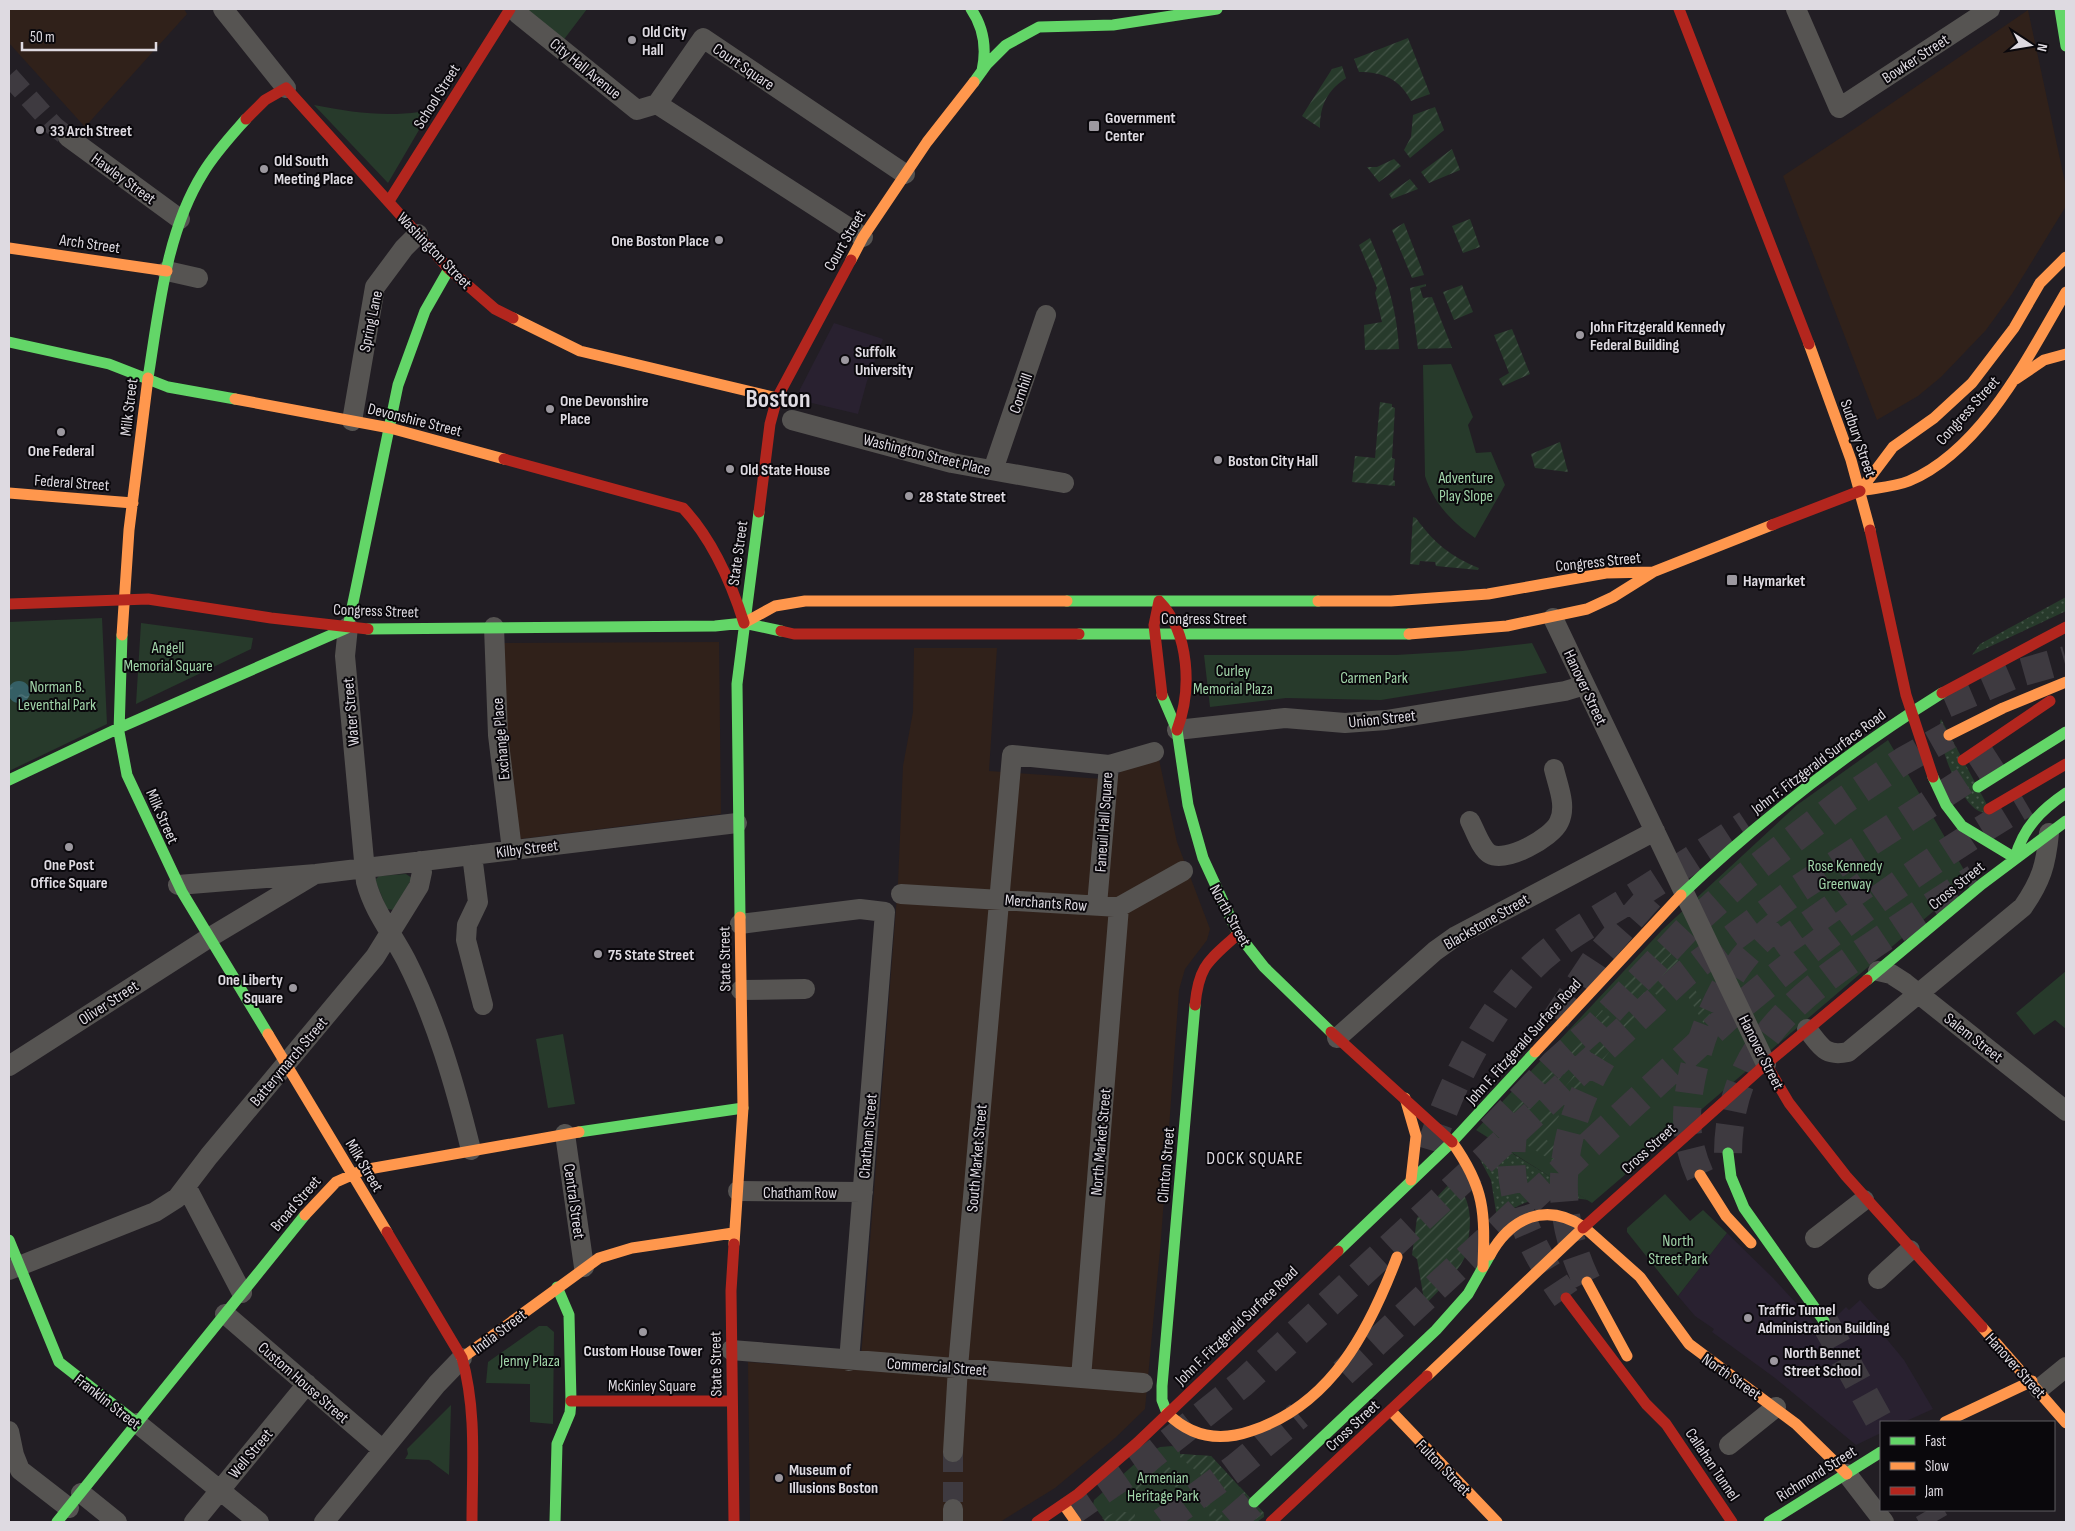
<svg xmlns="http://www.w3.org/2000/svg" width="2075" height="1531" font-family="'Sofia Sans Condensed',sans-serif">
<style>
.commercial{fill:#30211a}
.education{fill:#292130}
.grass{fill:url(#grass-dots)}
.park{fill:#273a2b}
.garden{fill:url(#garden-furrows)}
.water{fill:url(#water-ripples)}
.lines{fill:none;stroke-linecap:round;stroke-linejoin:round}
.street-tunnel{stroke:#3e3a40;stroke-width:20;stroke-dasharray:20 10;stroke-linecap:butt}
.highway-tunnel{stroke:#3e3a40;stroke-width:28;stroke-dasharray:28 14;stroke-linecap:butt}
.street{stroke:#565452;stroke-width:20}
.fast{stroke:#63d668;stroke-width:11}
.slow{stroke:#ff974d;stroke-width:11}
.jam{stroke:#b3261e;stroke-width:11}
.poi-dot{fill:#9c989f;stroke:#0a080c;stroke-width:2}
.labels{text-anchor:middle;stroke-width:4;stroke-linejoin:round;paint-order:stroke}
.poi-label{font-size:16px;font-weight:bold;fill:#dedae1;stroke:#0a080c;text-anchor:start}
.street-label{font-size:16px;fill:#dedae1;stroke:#0a080c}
.park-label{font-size:16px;fill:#a1d5a9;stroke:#0a080c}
.neighbourhood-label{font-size:18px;letter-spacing:1px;fill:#dedae1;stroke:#0a080c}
.town-label{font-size:26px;font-weight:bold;fill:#dedae1;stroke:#0a080c}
</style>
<defs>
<pattern id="grass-dots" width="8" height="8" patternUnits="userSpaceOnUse" patternTransform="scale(1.25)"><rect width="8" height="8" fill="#273a2b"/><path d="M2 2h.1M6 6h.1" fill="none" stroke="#465649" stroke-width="1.8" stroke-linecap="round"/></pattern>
<pattern id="garden-furrows" width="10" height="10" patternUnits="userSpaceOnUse" patternTransform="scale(1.25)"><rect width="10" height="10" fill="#273a2b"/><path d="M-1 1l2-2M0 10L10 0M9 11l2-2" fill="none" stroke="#465649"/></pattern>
<pattern id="water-ripples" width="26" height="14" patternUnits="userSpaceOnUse" patternTransform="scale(1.25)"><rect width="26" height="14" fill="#355f65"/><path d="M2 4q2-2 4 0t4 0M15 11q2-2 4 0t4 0" fill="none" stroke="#52757b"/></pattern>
</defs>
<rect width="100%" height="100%" fill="#221e24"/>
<!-- commercial -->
<path class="commercial" d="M9,9H184L187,14L85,127L9,43Z
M2028,10L2066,187V206L2012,294L1986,330L1941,377L1918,396L1877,420L1783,176L1860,125Z
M719,642L721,814L520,839L506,732L502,643Z
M914,648H997L989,771L1117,780L1118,775L1125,766L1158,755L1177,842L1210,929L1207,940L1185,969L1179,990L1161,1239L1145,1409L1115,1438L1055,1488L1000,1522H750L748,1362L860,1370L898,883L903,766L913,712Z"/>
<!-- education -->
<path class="education" d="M834,323L883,339L867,381L858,414L795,399Z
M1727,1233L1773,1278L1822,1331L1846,1307L1849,1310L1860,1300L1881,1323L1885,1337L1904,1360L1933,1409L1904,1422H1881V1433L1856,1445L1775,1378L1712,1332L1714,1329L1695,1316L1678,1296Z"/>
<!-- grass -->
<path class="grass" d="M2066,597V611L1972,655L1980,644Z
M1941,719L1992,814C1988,813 1981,813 1977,810C1959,799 1934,739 1941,719Z
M1489,1139L1588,1200C1547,1195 1533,1195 1497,1218L1491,1180L1476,1152Z"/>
<!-- park -->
<path class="park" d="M526,9H587L562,42Z
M314,105C350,112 383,117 419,112L426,118L388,183Z
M1451,364L1473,417L1468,425L1476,453L1491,452L1505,485L1475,538C1452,522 1434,504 1425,476L1423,365Z
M102,618L107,724L9,771V622Z
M141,623L253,638L251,649L136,704Z
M1532,643L1547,673L1381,700L1286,698L1210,707L1204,655H1396L1462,651Z
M1888,740L1970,880L1592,1203L1476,1130L1662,930L1797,805Z
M406,874L412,878L394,910L387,909L375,880L379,876Z
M2066,971V1029L2055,1020L2034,1035L2016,1013Z
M563,1034L575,1104L548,1108L536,1039Z
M1665,1194L1690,1221L1703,1210L1727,1233L1678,1296L1627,1232V1228Z
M539,1326H547L554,1332L553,1424L530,1422V1384L486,1383L488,1362Z
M451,1405L449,1475L429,1460L405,1459L408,1454L407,1449Z
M1172,1446L1180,1449V1454L1211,1456L1264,1513V1517L1257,1522H1106L1093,1505L1094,1500L1147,1453L1160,1447Z"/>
<!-- garden -->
<path class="garden" d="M1408,38L1430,94L1411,101C1400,79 1383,72 1359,72L1354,59Z
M1342,66L1346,78C1327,91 1320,105 1320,128L1302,116L1332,69Z
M1435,107L1444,130L1410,158L1404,150L1411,137L1413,115Z
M1452,149L1460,170L1429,183L1421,172Z
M1394,159L1401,166L1379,182L1367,167H1377Z
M1410,179L1418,189L1392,199L1389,194Z
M1470,219L1480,247L1463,253L1452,226Z
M1404,223L1424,275L1412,278L1392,230Z
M1370,238C1386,275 1397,309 1399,349L1365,350L1364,325L1382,322L1375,293L1377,288L1359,245Z
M1426,284V286L1420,288L1423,298L1432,297L1452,348L1418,349L1410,288Z
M1462,285L1473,312L1454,320L1443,292Z
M1512,329L1530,374L1503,386L1499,379L1509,373L1494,335Z
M1380,402L1392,404V407L1395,408L1392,458L1395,459L1393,480L1395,481V486L1352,482L1355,456L1375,458Z
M1560,442L1568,472L1535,468L1531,454Z
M1413,517L1416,518C1433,542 1451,557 1479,568L1478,570L1436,566L1435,562L1420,561L1419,565L1410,564Z
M1664,940L1674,951L1615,1014L1605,1007Z
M1676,958L1683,967L1657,995L1648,988Z
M1688,978L1720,1031L1712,1038L1681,984Z
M1644,992L1654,999L1616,1044L1606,1035Z
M1602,1010L1611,1018L1564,1074L1554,1064Z
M1603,1039L1613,1047L1562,1112L1553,1102Z
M1549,1067L1561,1077L1514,1138L1501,1126Z
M1549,1106L1559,1116L1544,1138L1587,1171L1581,1179L1522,1142Z
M1453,1180C1471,1198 1472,1218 1468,1241C1467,1246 1467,1252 1465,1257C1456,1275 1439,1290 1425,1305L1417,1259L1412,1255L1417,1218Z
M1180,1454L1211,1456L1235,1482V1485L1223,1495C1210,1479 1194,1471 1180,1457Z
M1160,1466H1167L1185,1477L1184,1488L1170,1486L1166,1479L1153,1475L1143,1484L1142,1492L1145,1498L1140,1502L1135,1489C1139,1476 1147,1470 1160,1466Z
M1240,1487L1264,1513C1245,1530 1240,1518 1226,1503Z
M1206,1500L1229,1522H1211L1208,1510L1204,1502Z
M1119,1511L1135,1514L1134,1522H1106L1102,1518Z"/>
<!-- water -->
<path class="water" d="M8 692a11 11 0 1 1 22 0a11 11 0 1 1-22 0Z"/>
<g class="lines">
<!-- street-tunnel -->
<path class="street-tunnel" d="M9,76L54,126L68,137
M953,1452V1509"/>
<!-- highway-tunnel -->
<path class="highway-tunnel" d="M1946,704L2016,674L2066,660
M1775,948L1865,885
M1556,1019L1597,957L1650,897
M1515,1124C1501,1189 1529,1246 1566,1298
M1491,1130L1554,1064L1595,1027L1687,929L1747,875L1842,802L1903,761L1949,735
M1430,1150C1448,1089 1486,1016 1530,969C1558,940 1595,921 1629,900C1668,875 1708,850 1747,824
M1728,1153C1729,1048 1797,996 1876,943C1909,921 1942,899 1975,878
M1700,1175C1692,1157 1687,1138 1687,1119C1687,1072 1710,1005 1737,967C1751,947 1769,930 1789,916
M1587,1282C1550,1206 1559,1131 1602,1059
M1824,1321L1881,1424
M1343,1373L1729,1016C1822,937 1920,865 2026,803
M1928,1510L1935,1522
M1067,1515L1145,1461L1243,1383L1686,973L1798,889L2000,758
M1162,1522L1235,1468L1299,1415
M1231,1522L1254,1502"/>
<!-- street -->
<path class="street" d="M223,9L286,88
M1796,9L1839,108L1990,9
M518,14L637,110L657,104
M68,137L180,219
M863,237L657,104L703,38L905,174
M167,271L198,278
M792,420L952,463L1064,483
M352,421L375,287L404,248L418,234
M993,470L1046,315
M1553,618L1766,1064
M348,627L345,656L366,882C374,912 392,933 406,960C436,1019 455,1085 471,1150
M494,627L498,735L512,850
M1177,730L1285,718L1345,723L1386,720L1565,691L1585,685
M1470,821C1475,830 1481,849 1490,854C1506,863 1552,838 1559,822C1567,806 1558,786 1554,769
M472,855L478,902L467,925L466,940L483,1005
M178,885L316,874L737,823
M901,894L1119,907L1183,871
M1097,905L1109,765
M740,924L860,909L885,912L849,1361
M1878,971L1891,974L1905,983L2066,1111
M741,990L805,989
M1807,1029C1821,1046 1824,1057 1848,1052L2023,907C2041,881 2046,865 2049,833
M1337,1038L1435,951L1456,936L1655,831
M9,1066L207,939L312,876
M565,1134L584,1267
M187,1188L242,1293
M738,1191L863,1192
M1815,1238L1864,1200
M9,1270L155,1212L177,1198L209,1156L375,957L419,886L422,872L420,861
M1878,1279L1910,1250
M225,1314L383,1450
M731,1350L1143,1383
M1081,1378L1119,907
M2039,1389L2066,1367
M137,1423L259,1522
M9,1431L14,1455L20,1470L69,1508
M1729,1445L1776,1407
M953,1452L958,1367L1012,755L1109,765L1154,752
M1847,1474L1884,1522
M81,1493L117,1522
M194,1522L307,1384
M324,1522L437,1384L462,1358
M953,1522V1509"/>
<!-- fast -->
<path class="fast" d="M971,9C984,28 987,48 982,71
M2060,9L2066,46
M974,82L987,64L1006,45L1039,27L1113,25L1217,9
M9,342L109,364L168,387L235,399
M148,378C159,310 166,232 203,173C215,153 231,136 246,119
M1067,601H1318
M348,627L398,385L425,311L449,269
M368,629L715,626L744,623L781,631
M1079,634H1409
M122,635L119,732L127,775L182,892L268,1034
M1162,695L1177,730L1188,805L1203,858L1238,934L1264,967L1331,1032
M1933,777L1946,805L1962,826L2015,858
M9,780L119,728L347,628
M1978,787L2066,732
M2015,858C2023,828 2041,810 2066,793
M1681,895C1761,819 1849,751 1942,693
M740,917L737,684L759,512
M1867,980L1982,884L2066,821
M579,1132L743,1108
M1728,1153L1731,1177L1744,1208L1824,1321
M9,1240L59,1362L137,1423
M1338,1251L1452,1142L1535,1052
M1167,1413L1162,1400V1386L1195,1005
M1254,1502L1436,1330L1468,1294L1490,1255
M57,1522L305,1215
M555,1522L557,1444L570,1413L571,1401L569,1315L557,1287
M1769,1522L1881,1452"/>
<!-- slow -->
<path class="slow" d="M9,248L167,271
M851,260L863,237L927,142L974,82
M513,318L580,351L777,398
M1809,344L1851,460L1870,530
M2016,379L2044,360L2066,354
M235,399L390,428L504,459
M1860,491L1893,447L1934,418L1972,383L2014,328L2040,283L2066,257
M1860,491C1875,488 1894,487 1909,481C1982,450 2028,357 2066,292
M9,493L133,503
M1318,601H1391L1488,594L1606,573L1653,572
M744,623L775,606L805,601H1067
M1409,634L1507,626L1587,609L1613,597L1653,572L1772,525
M122,635L129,530L148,378
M1949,735L2003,708L2066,682
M268,1034L387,1232
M1535,1052L1681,895
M1405,1098L1416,1136L1411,1180
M1452,1142C1485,1188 1485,1212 1483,1267
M1700,1175L1726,1216L1751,1243
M305,1215L336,1182L363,1170L579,1132
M1584,1227L1640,1277L1689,1344L1796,1424L1847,1474
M734,1244L743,1108L740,917
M1490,1255C1511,1217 1546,1202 1584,1227
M1587,1282L1627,1356
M1982,1327L2066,1423
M462,1358L599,1258L632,1248L733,1233
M1427,1376L1583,1228
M1391,1411L1497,1522
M1167,1413C1191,1437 1219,1442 1251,1431C1331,1405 1369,1331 1397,1257
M1945,1422L2032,1381
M1064,1505L1076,1522"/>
<!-- jam -->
<path class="jam" d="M1679,9L1809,344
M246,119L265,100L286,88L449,269L495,309L513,318
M389,201L510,9
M504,459L683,508C713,540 731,582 744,623
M759,512L770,424L777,398L851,260
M1772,525L1860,491
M1870,530L1906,695L1933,777
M9,604L148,599L271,618L368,629
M781,631L794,634H1079
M1942,693L2066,627
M1162,695L1154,625L1159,601C1190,633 1192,690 1177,730
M1963,760L2050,701
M1989,809L2066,764
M1195,1005C1199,964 1209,961 1238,934
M1331,1032L1452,1142
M1766,1064L1789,1103L1846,1176L1982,1327
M1583,1228L1766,1064L1867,980
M387,1232L462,1358C477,1411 472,1467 472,1522
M1566,1298L1646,1404L1666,1424L1732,1522
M571,1401H732
M734,1522L731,1291L734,1244
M1037,1522L1078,1494L1137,1443L1338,1251
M1271,1522L1427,1376"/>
</g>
<!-- markers -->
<g class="poi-dot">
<circle cx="632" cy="40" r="5"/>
<rect x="1088" y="120" width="12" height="12" rx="2.5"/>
<circle cx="40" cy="130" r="5"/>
<circle cx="264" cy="169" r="5"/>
<circle cx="719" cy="240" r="5"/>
<circle cx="1580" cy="335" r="5"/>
<circle cx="845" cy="360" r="5"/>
<circle cx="550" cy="409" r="5"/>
<circle cx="61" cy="432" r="5"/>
<circle cx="1218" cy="460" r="5"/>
<circle cx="730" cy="469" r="5"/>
<circle cx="909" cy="496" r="5"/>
<rect x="1726" y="574" width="12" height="12" rx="2.5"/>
<circle cx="69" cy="847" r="5"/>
<circle cx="598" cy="954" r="5"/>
<circle cx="293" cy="988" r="5"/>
<circle cx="1748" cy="1318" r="5"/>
<circle cx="643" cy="1332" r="5"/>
<circle cx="1774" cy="1361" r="5"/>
<circle cx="779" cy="1478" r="5"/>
</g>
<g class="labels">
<!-- poi labels -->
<g class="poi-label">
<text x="642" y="37">Old City<tspan x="642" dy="18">Hall</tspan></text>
<text x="1105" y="123">Government<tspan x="1105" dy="18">Center</tspan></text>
<text x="50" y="136">33 Arch Street</text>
<text x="274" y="166">Old South<tspan x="274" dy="18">Meeting Place</tspan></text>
<text x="709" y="246" text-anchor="end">One Boston Place</text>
<text x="1590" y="332">John Fitzgerald Kennedy<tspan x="1590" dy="18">Federal Building</tspan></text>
<text x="855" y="357">Suffolk<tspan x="855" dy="18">University</tspan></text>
<text x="560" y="406">One Devonshire<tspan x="560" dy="18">Place</tspan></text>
<text x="61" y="456" text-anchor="middle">One Federal</text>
<text x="1228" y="466">Boston City Hall</text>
<text x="740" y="475">Old State House</text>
<text x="919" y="502">28 State Street</text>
<text x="1743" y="586">Haymarket</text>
<text x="69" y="870" text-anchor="middle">One Post<tspan x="69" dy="18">Office Square</tspan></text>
<text x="608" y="960">75 State Street</text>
<text x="283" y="985" text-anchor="end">One Liberty<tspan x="283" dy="18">Square</tspan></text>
<text x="1758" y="1315">Traffic Tunnel<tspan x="1758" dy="18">Administration Building</tspan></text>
<text x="643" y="1356" text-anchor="middle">Custom House Tower</text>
<text x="1784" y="1358">North Bennet<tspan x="1784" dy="18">Street School</tspan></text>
<text x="789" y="1475">Museum of<tspan x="789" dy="18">Illusions Boston</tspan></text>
</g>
<!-- street labels -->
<g class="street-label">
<text transform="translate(1915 58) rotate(-33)" y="6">Bowker Street</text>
<text transform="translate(744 66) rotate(34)" y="6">Court Square</text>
<text transform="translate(586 68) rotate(39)" y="6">City Hall Avenue</text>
<text transform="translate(436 96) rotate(-58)" y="6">School Street</text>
<text transform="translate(124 178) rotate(36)" y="6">Hawley Street</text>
<text transform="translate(844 240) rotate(-60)" y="6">Court Street</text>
<text transform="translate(90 243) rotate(8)" y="6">Arch Street</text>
<text transform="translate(435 250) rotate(46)" y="6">Washington Street</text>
<text transform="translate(370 321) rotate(-78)" y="6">Spring Lane</text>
<text transform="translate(1020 393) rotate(-71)" y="6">Cornhill</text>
<text transform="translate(128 407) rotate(-83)" y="6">Milk Street</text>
<text transform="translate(1967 410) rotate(-48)" y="6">Congress Street</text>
<text transform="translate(415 419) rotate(14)" y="6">Devonshire Street</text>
<text transform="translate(1859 438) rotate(71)" y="6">Sudbury Street</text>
<text transform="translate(927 454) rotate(14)" y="6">Washington Street Place</text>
<text transform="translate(72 482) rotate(4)" y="6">Federal Street</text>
<text transform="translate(737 553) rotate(-82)" y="6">State Street</text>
<text transform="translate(1598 561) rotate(-6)" y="6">Congress Street</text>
<text transform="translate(376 610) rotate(2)" y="6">Congress Street</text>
<text x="1204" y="624">Congress Street</text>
<text transform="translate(1586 687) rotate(65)" y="6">Hanover Street</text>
<text transform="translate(350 712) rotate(-95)" y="6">Water Street</text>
<text transform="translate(1382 718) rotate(-6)" y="6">Union Street</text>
<text transform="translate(500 739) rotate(-95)" y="6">Exchange Place</text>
<text transform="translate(1818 761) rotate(-37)" y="6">John F. Fitzgerald Surface Road</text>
<text transform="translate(163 816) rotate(66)" y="6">Milk Street</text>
<text transform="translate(1103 822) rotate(-86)" y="6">Faneuil Hall Square</text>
<text transform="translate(527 848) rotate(-7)" y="6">Kilby Street</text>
<text transform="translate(1956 885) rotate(-39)" y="6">Cross Street</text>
<text transform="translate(1046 902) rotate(4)" y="6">Merchants Row</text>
<text transform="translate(1231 915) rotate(61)" y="6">North Street</text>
<text transform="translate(1486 921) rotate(-30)" y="6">Blackstone Street</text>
<text transform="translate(724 959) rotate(-91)" y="6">State Street</text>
<text transform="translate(108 1002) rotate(-33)" y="6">Oliver Street</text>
<text transform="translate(1974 1037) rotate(38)" y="6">Salem Street</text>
<text transform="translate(1523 1041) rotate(-48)" y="6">John F. Fitzgerald Surface Road</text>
<text transform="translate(1762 1052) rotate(63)" y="6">Hanover Street</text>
<text transform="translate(288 1061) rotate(-50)" y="6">Batterymarch Street</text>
<text transform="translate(867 1136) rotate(-85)" y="6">Chatham Street</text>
<text transform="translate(1100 1142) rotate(-85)" y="6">North Market Street</text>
<text transform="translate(1648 1148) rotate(-42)" y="6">Cross Street</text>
<text transform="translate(976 1158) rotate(-85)" y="6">South Market Street</text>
<text transform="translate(365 1165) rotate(59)" y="6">Milk Street</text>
<text transform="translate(1165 1165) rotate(-85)" y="6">Clinton Street</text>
<text x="800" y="1198">Chatham Row</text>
<text transform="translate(575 1201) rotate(82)" y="6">Central Street</text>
<text transform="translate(295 1203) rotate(-49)" y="6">Broad Street</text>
<text transform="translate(1236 1325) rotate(-44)" y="6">John F. Fitzgerald Surface Road</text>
<text transform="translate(499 1331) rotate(-37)" y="6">India Street</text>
<text transform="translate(715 1364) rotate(-91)" y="6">State Street</text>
<text transform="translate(2016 1365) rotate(48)" y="6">Hanover Street</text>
<text transform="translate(937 1366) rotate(4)" y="6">Commercial Street</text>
<text transform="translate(1732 1376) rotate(35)" y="6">North Street</text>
<text transform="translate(304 1382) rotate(41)" y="6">Custom House Street</text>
<text x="652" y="1391">McKinley Square</text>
<text transform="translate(108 1401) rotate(38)" y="6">Franklin Street</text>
<text transform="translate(1352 1425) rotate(-43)" y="6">Cross Street</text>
<text transform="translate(250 1453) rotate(-50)" y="6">Well Street</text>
<text transform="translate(1713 1464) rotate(56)" y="6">Callahan Tunnel</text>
<text transform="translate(1444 1467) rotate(46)" y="6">Fulton Street</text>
<text transform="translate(1816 1473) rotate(-32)" y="6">Richmond Street</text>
</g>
<!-- park labels -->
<g class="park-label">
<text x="1466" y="483">Adventure<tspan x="1466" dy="18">Play Slope</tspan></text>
<text x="168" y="653">Angell<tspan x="168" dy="18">Memorial Square</tspan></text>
<text x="1233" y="676">Curley<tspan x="1233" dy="18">Memorial Plaza</tspan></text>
<text x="1374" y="683">Carmen Park</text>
<text x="57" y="692">Norman B.<tspan x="57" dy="18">Leventhal Park</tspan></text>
<text x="1845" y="871">Rose Kennedy<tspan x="1845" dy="18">Greenway</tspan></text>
<text x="1678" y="1246">North<tspan x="1678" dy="18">Street Park</tspan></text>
<text x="530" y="1366">Jenny Plaza</text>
<text x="1163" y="1483">Armenian<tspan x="1163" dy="18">Heritage Park</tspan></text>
</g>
<!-- neighbourhood labels -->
<g class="neighbourhood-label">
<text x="1255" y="1164">DOCK SQUARE</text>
</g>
<!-- town labels -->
<g class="town-label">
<text x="778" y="407">Boston</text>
</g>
</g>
<!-- border -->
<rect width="2075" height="1531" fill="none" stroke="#dedae1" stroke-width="20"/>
<!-- legend -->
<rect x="1880" y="1421" width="175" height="90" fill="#0a080c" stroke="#5f5c61"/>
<rect x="1890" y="1437" width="25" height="8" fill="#63d668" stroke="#5f5c61"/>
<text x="1925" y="1446" font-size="15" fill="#dedae1">Fast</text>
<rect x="1890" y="1462" width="25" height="8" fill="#ff974d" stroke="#5f5c61"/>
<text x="1925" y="1471" font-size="15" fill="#dedae1">Slow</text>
<rect x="1890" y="1487" width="25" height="8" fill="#b3261e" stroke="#5f5c61"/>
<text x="1925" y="1496" font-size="15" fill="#dedae1">Jam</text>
<!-- north arrow -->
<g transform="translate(2030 45) rotate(102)" stroke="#0a080c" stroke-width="4" paint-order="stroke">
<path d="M0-4L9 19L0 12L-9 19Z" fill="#dedae1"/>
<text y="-8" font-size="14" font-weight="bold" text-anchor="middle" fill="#dedae1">N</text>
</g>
<!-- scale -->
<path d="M22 42v8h134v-8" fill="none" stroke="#dedae1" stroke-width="2.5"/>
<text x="30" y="42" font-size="15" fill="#dedae1" stroke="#0a080c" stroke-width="4" paint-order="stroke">50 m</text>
</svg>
